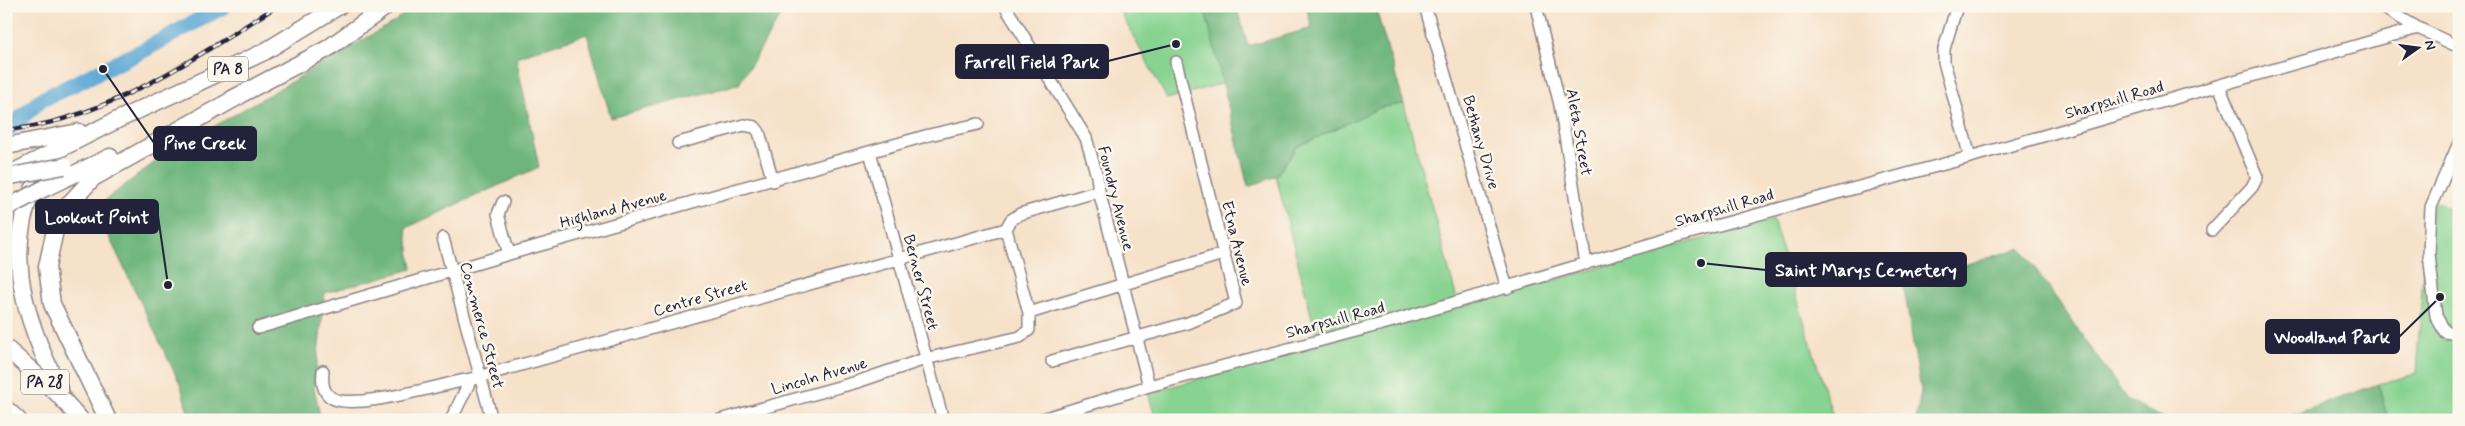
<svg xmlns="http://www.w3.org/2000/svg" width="2465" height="426" font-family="Mynerve,sans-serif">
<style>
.green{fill:#87d391;stroke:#547a66}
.forest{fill:#6db57b;stroke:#486c5b}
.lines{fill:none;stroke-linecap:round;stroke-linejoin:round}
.river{stroke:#5ca7d4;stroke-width:16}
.minor-casing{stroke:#8c8282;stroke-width:14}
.highway-casing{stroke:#8c8282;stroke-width:19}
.minor{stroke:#fff;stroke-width:11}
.highway{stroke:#fff;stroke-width:16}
.rail-casing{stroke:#22223b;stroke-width:4.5}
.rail{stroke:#fbf7ec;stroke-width:2.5;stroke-dasharray:8;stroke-linecap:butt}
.highway-bridge-casing{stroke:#8c8282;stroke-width:19;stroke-linecap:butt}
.highway-bridge{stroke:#fff;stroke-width:16}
.labels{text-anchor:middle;stroke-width:5;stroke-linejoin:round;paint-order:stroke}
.shield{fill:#fbf7ec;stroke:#636270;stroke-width:1}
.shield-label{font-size:15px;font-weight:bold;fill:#22223b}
.street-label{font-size:16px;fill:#22223b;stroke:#fbf7ec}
.leader{fill:none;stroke:#22223b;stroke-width:2}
.callout-dot{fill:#22223b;stroke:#fbf7ec;stroke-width:2}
.callout{fill:#22223b;stroke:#22223b;stroke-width:2}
.callout-label{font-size:18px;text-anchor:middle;font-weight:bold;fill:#fff}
</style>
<rect width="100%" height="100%" fill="#fbf7ec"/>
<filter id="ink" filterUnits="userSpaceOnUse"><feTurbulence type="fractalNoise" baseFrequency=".02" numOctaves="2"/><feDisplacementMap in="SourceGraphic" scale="10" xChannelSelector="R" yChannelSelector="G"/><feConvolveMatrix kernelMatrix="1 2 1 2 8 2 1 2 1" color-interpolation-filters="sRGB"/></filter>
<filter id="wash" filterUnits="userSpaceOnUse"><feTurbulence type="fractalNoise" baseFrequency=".0096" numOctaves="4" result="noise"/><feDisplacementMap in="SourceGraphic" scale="20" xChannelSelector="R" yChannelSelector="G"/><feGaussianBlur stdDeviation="1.12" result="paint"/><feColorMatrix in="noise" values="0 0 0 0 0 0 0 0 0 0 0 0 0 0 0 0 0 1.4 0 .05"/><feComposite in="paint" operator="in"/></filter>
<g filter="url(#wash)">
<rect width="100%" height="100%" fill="#f6e1c9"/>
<!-- green -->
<path class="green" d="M1117,6H1204L1224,83L1167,99Z
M1404,104L1459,307L1773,219L1834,420H1156L1148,393L1319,346L1276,176L1297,147L1381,107Z
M2435,202L2459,213V420H2388L2378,384L2416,374L2427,219Z"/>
<!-- forest -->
<path class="forest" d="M413,6H787L739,84L611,118L587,34L516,57L539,167L406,228L412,269L325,293L314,388L321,420H190L181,386L95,208L163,156L394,22Z
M1204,6H1236L1248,46L1312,28L1306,6H1375L1404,104L1381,107L1297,147L1276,176L1248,187Z
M2021,248L2128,401L2167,420H1916L1921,391L1903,283Z
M2378,384L2388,420H2279Z"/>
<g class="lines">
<!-- river -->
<path class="river" d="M6,131L41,100L144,50L224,6"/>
</g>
</g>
<g filter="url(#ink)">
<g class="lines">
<defs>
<path id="minor" d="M1005,6L1086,138L1097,176L1099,191L1149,386
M1425,6L1507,288
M1536,6L1560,105L1586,264
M1957,6L1944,49V62L1970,157
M2380,6L2418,28L2459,47
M678,143L744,125L755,127L759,132L773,181
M2459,143L2431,207L2429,254L2436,316L2445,332L2459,334
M870,152L943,420
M503,202L498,214L509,254
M2212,230L2252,187L2257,177L2219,86
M443,238L492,420
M1029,313L1223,254
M258,328L509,254L929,135L978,124
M1052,361L1188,323L1236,303L1176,62
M323,371C322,381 322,392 332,398C355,411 442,384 471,379L1006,229L1011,220L1020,214L1099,191
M451,420L471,379
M720,420L857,382L925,359L1020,337L1029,330V313L1006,229
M1039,420L1149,386L1386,323L1671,238L1970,157L2418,28"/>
<path id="highway" d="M232,99L327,49L387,6
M6,146L79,132
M10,174L113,122L264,52L339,6
M45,188L110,157
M33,189C0,263 32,332 64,400
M6,409L18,420
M108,420L52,304L47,267L55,230L70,203L93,178L241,95"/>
</defs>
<!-- minor casing -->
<use href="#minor" class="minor-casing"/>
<!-- highway casing -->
<use href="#highway" class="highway-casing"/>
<!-- minor -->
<use href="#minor" class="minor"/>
<!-- highway -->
<use href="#highway" class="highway"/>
<defs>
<path id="rail" d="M6,130C103,122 197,57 277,6"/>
</defs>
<!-- rail casing -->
<use href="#rail" class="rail-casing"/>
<!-- rail -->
<use href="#rail" class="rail"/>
<defs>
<path id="highway-bridge" d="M6,177L64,166
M6,208L45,188
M6,348L57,393L81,420"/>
</defs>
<!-- highway-bridge casing -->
<use href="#highway-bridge" class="highway-bridge-casing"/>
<!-- highway-bridge -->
<use href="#highway-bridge" class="highway-bridge"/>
</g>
</g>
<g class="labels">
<!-- shield labels -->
<g class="shield">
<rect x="208" y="56.5" width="40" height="25" rx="4"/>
<rect x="21" y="369.5" width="48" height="25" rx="4"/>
</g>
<g class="shield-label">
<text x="228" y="74">PA 8</text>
<text x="45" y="387">PA 28</text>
</g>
<!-- street labels -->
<g class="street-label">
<text transform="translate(2114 99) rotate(-16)" y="6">Sharpshill Road</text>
<text transform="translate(1580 132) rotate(80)" y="6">Aleta Street</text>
<text transform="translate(1482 142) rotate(74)" y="6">Bethany Drive</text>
<text transform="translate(1117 198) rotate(76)" y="6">Foundry Avenue</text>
<text transform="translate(1724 207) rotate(-16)" y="6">Sharpshill Road</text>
<text transform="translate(613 208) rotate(-15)" y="6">Highland Avenue</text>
<text transform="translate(1238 243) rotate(76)" y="6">Etna Avenue</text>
<text transform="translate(922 282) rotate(75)" y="6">Berner Street</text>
<text transform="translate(700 297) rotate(-16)" y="6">Centre Street</text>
<text transform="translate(1335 319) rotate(-15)" y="6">Sharpshill Road</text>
<text transform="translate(483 325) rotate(75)" y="6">Commerce Street</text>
<text transform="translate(819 375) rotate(-16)" y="6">Lincoln Avenue</text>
</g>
</g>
<!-- callouts -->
<path class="leader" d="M1176 44L1108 61M103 69L154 143M168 285L158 216M1701 263L1766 270M2440 297L2399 337"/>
<g class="callout-dot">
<circle cx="1176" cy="44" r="5"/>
<circle cx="103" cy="69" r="5"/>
<circle cx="168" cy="285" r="5"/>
<circle cx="1701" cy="263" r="5"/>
<circle cx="2440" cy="297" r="5"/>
</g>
<g class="callout">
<rect x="956" y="45" width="152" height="33" rx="5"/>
<rect x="154" y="127" width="102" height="33" rx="5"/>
<rect x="36" y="200" width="122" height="33" rx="5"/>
<rect x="1766" y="253" width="200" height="33" rx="5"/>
<rect x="2266" y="320" width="133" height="33" rx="5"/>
</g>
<g class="callout-label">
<text x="1032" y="68">Farrell Field Park</text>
<text x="205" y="149">Pine Creek</text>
<text x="97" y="223">Lookout Point</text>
<text x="1866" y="276">Saint Marys Cemetery</text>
<text x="2332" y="343">Woodland Park</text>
</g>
<!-- margin -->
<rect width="2465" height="426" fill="none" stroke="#fbf7ec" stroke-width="25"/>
<!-- north arrow -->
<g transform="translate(2418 48) rotate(76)" stroke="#fbf7ec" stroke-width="4" paint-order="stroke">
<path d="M0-4L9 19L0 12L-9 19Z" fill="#22223b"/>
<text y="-8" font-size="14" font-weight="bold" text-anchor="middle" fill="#22223b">N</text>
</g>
</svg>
